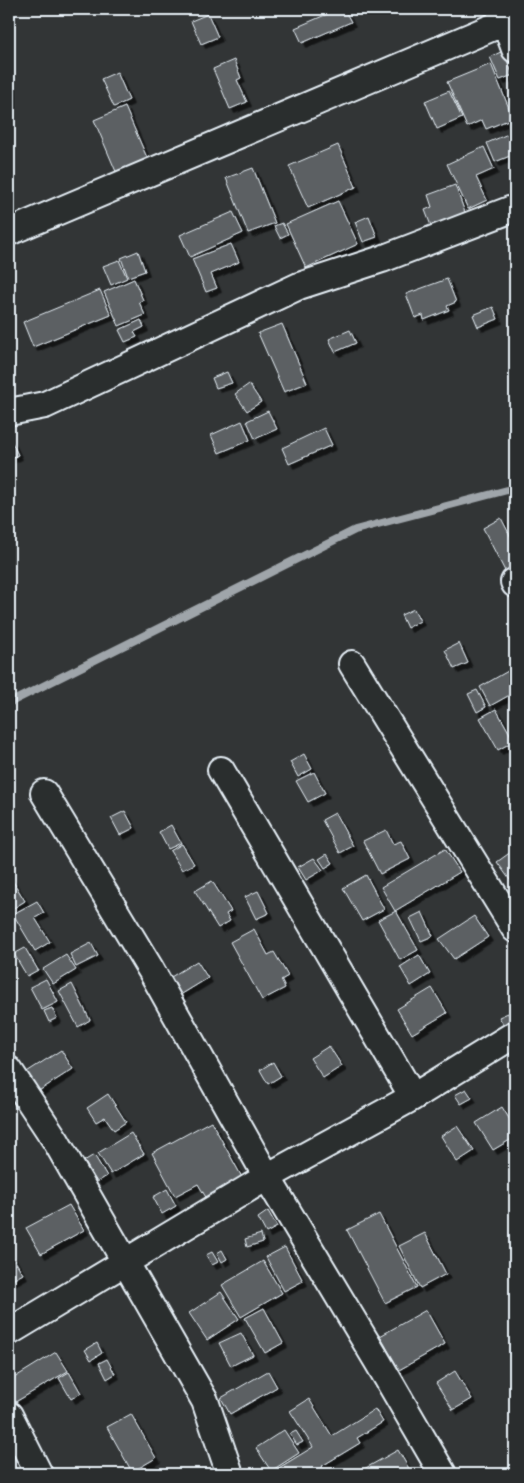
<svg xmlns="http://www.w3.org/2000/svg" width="524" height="1483" font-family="'Architects Daughter',sans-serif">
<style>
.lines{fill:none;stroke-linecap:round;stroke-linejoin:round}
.stream{stroke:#9fa5aa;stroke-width:8}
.building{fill:#5c6063;stroke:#e8f1f8;filter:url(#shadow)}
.minor-casing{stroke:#e8f1f8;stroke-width:30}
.minor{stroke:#2a2d2e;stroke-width:26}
</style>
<defs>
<filter id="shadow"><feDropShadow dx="4.5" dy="4.5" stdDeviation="0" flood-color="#0009"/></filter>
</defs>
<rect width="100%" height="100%" fill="#323536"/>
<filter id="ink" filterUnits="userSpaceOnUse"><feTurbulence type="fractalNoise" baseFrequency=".02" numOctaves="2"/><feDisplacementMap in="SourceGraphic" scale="10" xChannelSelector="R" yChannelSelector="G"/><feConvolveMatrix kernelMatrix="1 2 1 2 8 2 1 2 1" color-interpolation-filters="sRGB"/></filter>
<g filter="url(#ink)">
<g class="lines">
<!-- stream -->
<path class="stream" d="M9,703L355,530L515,488"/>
</g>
<!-- building -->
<path class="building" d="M339,9H344L351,22L302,43L295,28Z
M208,14L218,37L201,44L191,21Z
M503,51L513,75L500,80L490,57Z
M234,60L241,78L237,80L247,102L230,109L213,69Z
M491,64L513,118L486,129L482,120L467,127L447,82Z
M117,72L129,100L114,107L101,79Z
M449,91L462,118L437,129L425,101Z
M125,107L148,160L117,174L94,120Z
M515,131V154L495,162L487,143Z
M338,145L356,187L308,208L289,166Z
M484,147L494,169L476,177L487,200L468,209L447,164Z
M253,168L275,223L248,233L226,178Z
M455,185L467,218L433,231L425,210L432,207L428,195Z
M338,201L358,244L306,268L286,224Z
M233,212L243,233L190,257L180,235Z
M369,216L377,237L363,242L355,222Z
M282,223L288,234L280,238L274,226Z
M231,244L239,262L211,274L217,288L206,292L192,259Z
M138,251L145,271L128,277L121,258Z
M119,260L127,278L111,285L103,266Z
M134,279L143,300L139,302L145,315L119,326L104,292Z
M447,279L456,302L447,306L449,310L424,320L423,315L415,318L406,294Z
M100,290L111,315L33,347L23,322Z
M493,307L498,319L478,327L473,315Z
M141,320L144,327L134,332L137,337L125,342L119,330Z
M282,324L307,383L284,392L258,333Z
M350,330L356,343L335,352L329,339Z
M227,372L232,383L216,388L212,378Z
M249,384L261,402L247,411L235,394Z
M268,411L277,429L255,439L247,421Z
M242,421L250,440L219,453L211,435Z
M324,428L332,445L289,464L282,448Z
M9,438H10L18,455L9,459Z
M501,518L515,545V571L507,575L483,528Z
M414,609L420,621L407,628L401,615Z
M459,643L468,663L454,669L445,650Z
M515,667V692L490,706L480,687Z
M477,690L486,707L477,712L468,694Z
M496,709L514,741L498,750L480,718Z
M515,752V762L510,755Z
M304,754L312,769L298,777L290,762Z
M314,772L325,793L308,802L296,781Z
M125,811L134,828L120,835L111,818Z
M335,813L353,846L340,853L322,820Z
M171,825L181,843L168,849L159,832Z
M386,830L393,844L401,841L410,859L380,874L363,841Z
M182,844L194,864L182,870L170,851Z
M445,849L460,872L395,911L381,887Z
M515,849V887L497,862Z
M327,854L333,863L325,868L319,859Z
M314,858L323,870L306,880L298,867Z
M9,875L25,901L9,911Z
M366,875L384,909L362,921L343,888Z
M212,881L231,911L226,914L230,921L218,928L195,891Z
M258,891L269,913L256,919L245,897Z
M37,901L44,913L35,918L50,942L35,951L13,914Z
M396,911L418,950L400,960L378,920Z
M422,912L433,936L421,941L410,918Z
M474,916L488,937L454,959L439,939Z
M254,929L268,955L274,952L288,976L281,980L285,988L262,1000L230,942Z
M91,943L98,956L76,967L70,954Z
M25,948L38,970L27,976L14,954Z
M66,955L76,970L53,984L43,969Z
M419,955L430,974L411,986L400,967Z
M197,961L208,978L177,997L166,980Z
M46,979L58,1002L42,1010L30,987Z
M72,984L90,1020L78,1027L59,991Z
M432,988L447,1013L412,1034L397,1009Z
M52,1008L57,1018L49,1022L44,1011Z
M508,1013L513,1022L505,1027L499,1017Z
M329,1046L342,1066L323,1078L310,1058Z
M61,1050L73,1069L34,1094L22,1075Z
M273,1062L281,1076L268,1084L260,1070Z
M466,1089L472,1098L461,1104L455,1095Z
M108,1094L126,1122L114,1130L105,1117L96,1122L87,1108Z
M502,1107L515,1128V1137L493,1150L476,1123Z
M211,1121L243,1179L207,1199L198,1184L175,1196L152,1153Z
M457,1126L474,1151L457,1162L441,1136Z
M131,1133L144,1154L111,1174L98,1153Z
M94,1155L107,1176L97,1182L84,1161Z
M167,1189L176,1206L162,1214L153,1197Z
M69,1205L84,1230L41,1254L26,1228Z
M268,1211L277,1227L266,1233L258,1218Z
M379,1214L417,1287L385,1303L347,1230Z
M425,1233L446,1274L420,1288L399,1246Z
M261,1234L263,1242L247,1247L245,1239Z
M285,1247L303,1281L284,1291L266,1257Z
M222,1250L227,1259L222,1262L217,1253Z
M9,1251L23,1274L9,1282Z
M212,1252L218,1262L212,1265L206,1255Z
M263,1261L282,1293L241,1317L222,1285Z
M221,1292L239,1319L207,1340L189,1313Z
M264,1308L283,1343L265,1353L245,1318Z
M426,1310L445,1344L399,1370L380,1336Z
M241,1333L253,1355L231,1366L219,1343Z
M97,1343L102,1353L91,1360L85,1350Z
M56,1352L68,1371L12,1404L9,1398V1381Z
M107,1359L115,1374L107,1379L99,1363Z
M268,1371L277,1387L230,1414L221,1398Z
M455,1371L472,1399L453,1410L436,1383Z
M69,1372L81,1393L71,1399L59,1378Z
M309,1399L332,1436L375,1409L383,1422L357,1438L360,1443L322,1466L323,1467L312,1474H269L313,1447L290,1411Z
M131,1414L156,1458L132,1472L107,1427Z
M284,1430L299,1453L271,1471L256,1448Z
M296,1431L303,1442L297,1445L290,1434Z
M398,1450L411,1472L408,1474H355Z"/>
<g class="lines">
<defs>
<path id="minor" d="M500,9L515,49
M9,232L505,22
M9,412L45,405L299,286L382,259L515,208
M514,582L515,584
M352,664L515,929
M221,770L413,1097
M44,793L151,970L267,1177L378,1362L443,1474
M9,1070L56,1141L205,1401L230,1474
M9,1332L267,1177L413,1097L515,1034
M9,1415L39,1474"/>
</defs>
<!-- minor casing -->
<use href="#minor" class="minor-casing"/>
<!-- minor -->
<use href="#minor" class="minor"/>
</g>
</g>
<!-- margin -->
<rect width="524" height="1483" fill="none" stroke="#2a2d2e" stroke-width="30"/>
<rect x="15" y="15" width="494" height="1453" fill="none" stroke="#e8f1f8" stroke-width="2" filter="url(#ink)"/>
</svg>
